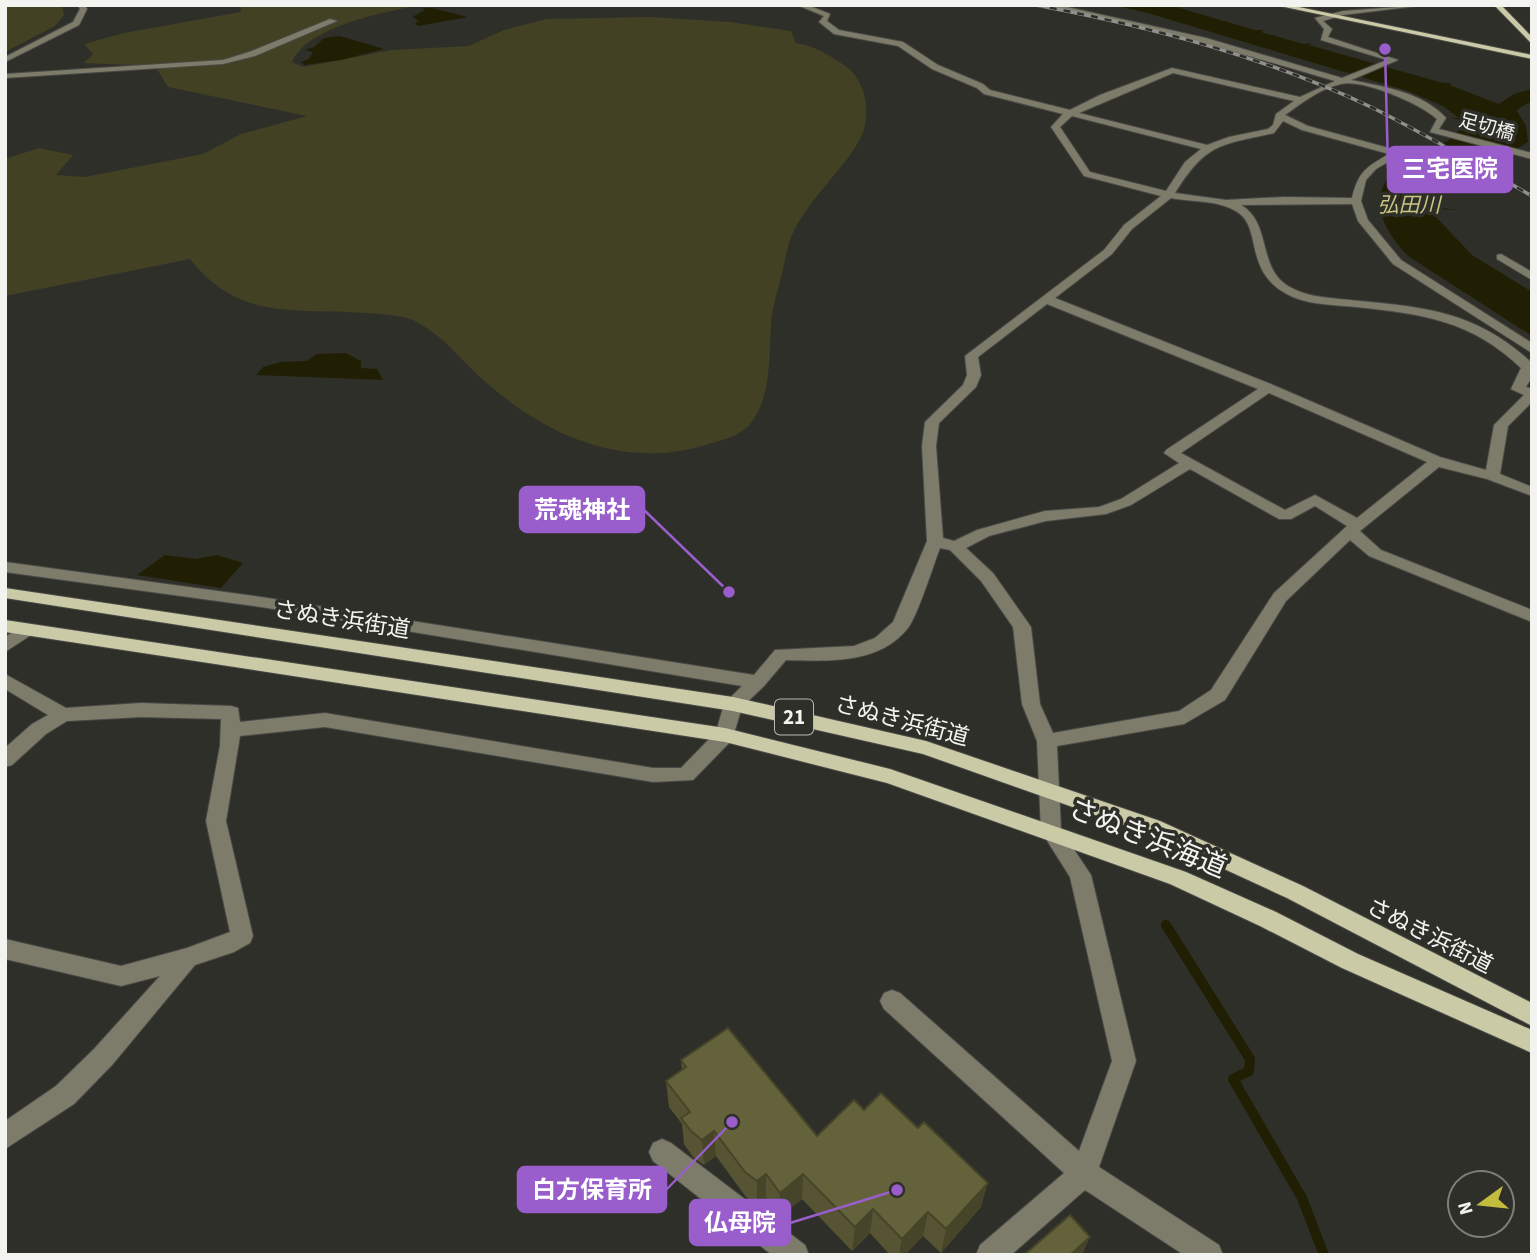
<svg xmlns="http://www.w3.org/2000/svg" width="1537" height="1260" font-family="'Source Sans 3','Noto Sans JP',sans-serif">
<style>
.green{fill:#424123}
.water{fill:#211f03}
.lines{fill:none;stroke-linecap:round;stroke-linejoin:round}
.stream{stroke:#211f03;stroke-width:10}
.river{fill:#211f03;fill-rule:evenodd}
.minor-casing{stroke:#4a4a46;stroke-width:2}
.major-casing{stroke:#4a4a46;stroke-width:2}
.minor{fill:#7d7c6b;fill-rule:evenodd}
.major{fill:#cbcaa7;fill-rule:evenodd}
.rail-casing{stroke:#8f8f8b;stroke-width:3.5}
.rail{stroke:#2f2f2a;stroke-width:2.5;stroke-dasharray:7;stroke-linecap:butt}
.wall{fill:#565433}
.shaded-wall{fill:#464529}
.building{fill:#64623b;stroke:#464529;stroke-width:2}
.labels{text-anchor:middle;stroke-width:7;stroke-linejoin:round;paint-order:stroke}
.far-street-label{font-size:19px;fill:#f3f3f0;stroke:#2f2f2a}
.far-water-label{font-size:21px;font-style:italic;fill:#c9c683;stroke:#2f2f2a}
.shield{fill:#2f2f2a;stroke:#b8b8b5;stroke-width:2}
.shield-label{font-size:21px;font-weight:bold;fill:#f3f3f0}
.street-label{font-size:23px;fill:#f3f3f0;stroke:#2f2f2a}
.near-street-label{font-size:28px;fill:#f3f3f0;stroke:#2f2f2a}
.leader{fill:none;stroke:#995ecb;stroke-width:2.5}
.callout-dot{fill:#995ecb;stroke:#2f2f2a;stroke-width:2.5}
.callout{fill:#995ecb;stroke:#995ecb;stroke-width:2.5}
.callout-label{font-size:24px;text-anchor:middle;font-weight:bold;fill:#fff}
</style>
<rect width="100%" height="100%" fill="#2f2f2a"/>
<!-- green -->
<path class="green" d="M5,5H62L64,15L55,26L5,52Z
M240,5H419C382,13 308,26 292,62L303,67L392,50L469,46L504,30L546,19L650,17L730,22L791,31L796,43C815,46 827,54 844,65C866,79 872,114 861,137C845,169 807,200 792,235C786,249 784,267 780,282C777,292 774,303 772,314C768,348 774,395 750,424C741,435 726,439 712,443C629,471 551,439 488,384C462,362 447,338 415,321C402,315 381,314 367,313C295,308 240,322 190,259L5,296V159L39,148L73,155L56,175L85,177L203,154L241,134L307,116L168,87L155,66L84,63L93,54L84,44L124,33L241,12Z"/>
<!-- water -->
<path class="water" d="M1113,5H1169L1255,30H1264L1261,32L1303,44L1313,43L1309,45L1443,83H1452L1449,85L1517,111L1526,126L1528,142C1501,161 1455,170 1438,200L1440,208L1464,210L1440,209L1437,218L1472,255L1532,292V336L1408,256C1395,242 1381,224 1380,205C1379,148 1461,156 1461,120L1451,118H1459L1443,106L1408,91L1151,14Z
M422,8H432L468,17L418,26L415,23L419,21L412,17L425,10Z
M340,36L384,49L341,60L305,65L301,62L309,59L313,52L305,50L314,47L324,38Z
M346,353L361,361V368L377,369L383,380L256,375L263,367L281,362L306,361L317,354Z
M165,555L196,559L217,555L243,563L221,588L137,575Z"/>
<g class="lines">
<!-- stream -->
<path class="stream" d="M1166,925L1250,1059L1249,1071L1233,1079L1302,1198L1324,1255"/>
<!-- river -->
<path class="river" d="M1532,89V102C1524,105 1517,108 1513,115C1502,133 1508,170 1474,162L1471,157L1482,145L1489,121L1500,103L1514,94Z"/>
<defs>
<path id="minor" d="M78,5H85L87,9L79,25L5,62V57L73,22L80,9Z
M797,5H807L830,14L827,21L839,30L903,42L938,65L983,84L990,90L1070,110L1100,95L1172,68L1300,97L1335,81L1201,42L1045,5H1058L1206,38L1342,78L1387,60L1321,40L1324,29L1315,18L1343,11L1425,5L1343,15L1323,21L1332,29L1328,37L1398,60L1351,80C1385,87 1422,92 1446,118L1439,129L1532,153V159L1430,132L1437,119C1420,104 1364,79 1341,84C1319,89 1302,103 1285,115L1308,126L1396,150L1403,149V153L1376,169L1366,180L1361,201L1368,220L1401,260L1532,343V353L1393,264L1358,221L1352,204L1241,205C1272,223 1257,267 1288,286C1310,299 1336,298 1360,301C1431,308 1478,313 1532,363V377L1526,387L1532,389V402L1508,426L1500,474L1532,487V496L1487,479L1439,467L1360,531L1381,550L1532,610V622L1369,556L1350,540L1286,601L1225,700L1184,724L1057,746L1061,830L1091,875L1136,1061L1099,1167L1219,1245L1223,1255H1184L1085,1190L1011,1255H976L980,1245L1064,1173L884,1009L880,1001L884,993L892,990L900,993L1079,1151L1112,1061L1070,877L1041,831L1037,741L1022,704L1013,627L981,581L950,550L940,548C933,566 918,615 908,628C879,665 827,661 786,660L764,686L742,707L732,740L693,780L653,782L325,727L240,736L226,821L253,936L250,943L234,952L195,965L112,1065L74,1104L5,1149V1121L56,1086L94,1049L160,976L121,986L5,959V939L121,966L187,948L230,932L206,821L220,746L221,719L141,717L67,721L46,734L12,765L5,767V748L32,724L48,715L5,689V674L66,708L141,703L231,706L238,708L240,722L325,713L653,768H681L716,732L724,704L742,686L261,607L5,572V562L261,597L754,675L775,650L854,646L875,638L893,622L927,541L922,446L925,422L963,385L967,375L965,356L1104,250L1124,225L1161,196L1084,176L1051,127L1063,114L984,94L977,88L932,69L898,46L834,34L819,22L824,16ZM1173,73L1294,101L1276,114L1273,125L1268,129L1229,137L1207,145L1079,113ZM1072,116L1201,149L1185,162L1166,191L1090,172L1060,127ZM1283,121L1302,130L1389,154C1366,167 1358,172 1352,198L1283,197L1226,200L1175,193C1206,143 1220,145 1274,133ZM1171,198C1191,202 1215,200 1234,210C1266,226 1239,273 1293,297C1313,305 1335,305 1356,307C1422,314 1471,320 1521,368L1511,389L1524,395L1494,425L1486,470L1440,457L1273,385L1055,298L1112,254L1132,229ZM1047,304L1258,389L1166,450L1164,453L1179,463L1121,499L1099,507L1045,511L977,530L954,541L943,538L936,446L939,423L976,387L981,375L978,357ZM1269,393L1427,462L1357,518L1315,495L1285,510L1181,453ZM1190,469L1279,519H1291L1315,506L1347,526L1274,593L1211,690L1179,711L1053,733L1040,704L1031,627L993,573L966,548L989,536L1046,521L1106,514L1131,505Z
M330,19L337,21L255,56L223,64L5,78V74L223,60L249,52Z
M1501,254L1532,272V280L1497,259V255Z
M25,625L31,627L34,631L31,635L5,652V637Z
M662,1139L671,1143L805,1245L809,1255H772L653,1161L649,1152L653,1143Z"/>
<path id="major" d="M1275,5H1289L1532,55V59Z
M1494,5H1501L1532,37V44Z
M5,588L733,697L926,741L1160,821L1303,886L1532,1003V1026L1287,898L1146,833L923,754L733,711L5,598Z
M5,620L725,728L890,769L1186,872L1276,912L1358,954L1532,1030V1053L1342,968L1260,926L1170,884L887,783L725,742L5,632Z"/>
</defs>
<!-- minor casing -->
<use href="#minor" class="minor-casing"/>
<!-- major casing -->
<use href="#major" class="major-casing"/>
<!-- minor -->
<use href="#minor" class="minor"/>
<!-- major -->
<use href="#major" class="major"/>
<defs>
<path id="rail" d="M1036,5C1152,27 1266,57 1373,108C1427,135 1479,166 1532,196"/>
</defs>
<!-- rail casing -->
<use href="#rail" class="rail-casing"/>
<!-- rail -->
<use href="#rail" class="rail"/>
</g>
<!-- wall -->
<path class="wall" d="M681,1060L817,1136L864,1110L981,1207L941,1253L923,1236L905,1255H890L870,1233L852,1251L802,1199L779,1217L766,1198L757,1205L746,1197L716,1156L704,1165L693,1157L684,1144L682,1124L669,1107L666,1081L682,1070Z"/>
<!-- shaded-wall -->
<path class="shaded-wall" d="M714,1131L716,1156L704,1165L702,1140Z
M766,1174V1198L757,1205V1181Z
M803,1174L802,1199L779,1217L780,1193Z
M988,1183L981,1207L941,1253L946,1229Z
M873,1209L870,1233L852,1251L855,1227Z
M928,1212L923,1236L905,1255H899L902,1239Z
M1090,1237L1082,1255H1070Z"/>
<!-- building -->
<path class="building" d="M728,1028L817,1136L854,1100L864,1110L881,1093L918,1128L924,1122L988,1183L946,1229L928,1212L902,1239L873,1209L855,1227L803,1174L780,1193L766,1174L757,1181L745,1172L714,1131L702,1140L691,1131L681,1118L690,1112L666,1081L686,1067L681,1060Z
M1070,1215L1090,1237L1070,1255H1024Z"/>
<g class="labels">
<!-- far-street labels -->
<g class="far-street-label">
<text transform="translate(1487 126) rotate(15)" y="7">足切橋</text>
</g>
<!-- far-water labels -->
<g class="far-water-label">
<text x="1409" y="212">弘田川</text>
</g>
<!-- shield labels -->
<rect class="shield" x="775" y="699.5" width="38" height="35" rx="5"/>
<g class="shield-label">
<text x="794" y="724">21</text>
</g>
<!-- street labels -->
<g class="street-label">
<text transform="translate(342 619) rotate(9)" y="8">さぬき浜街道</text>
<text transform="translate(902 720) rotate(15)" y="8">さぬき浜街道</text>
<text transform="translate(1430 935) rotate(27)" y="8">さぬき浜街道</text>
</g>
<!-- near-street labels -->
<g class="near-street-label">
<text transform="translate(1148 837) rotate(22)" y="10">さぬき浜海道</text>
</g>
</g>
<!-- callouts -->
<path class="leader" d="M1385 49L1388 169M729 592L644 510M732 1122L666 1190M897 1190L790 1223"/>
<g class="callout-dot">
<circle cx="1385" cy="49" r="7"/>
<circle cx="729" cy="592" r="7"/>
<circle cx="732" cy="1122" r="7"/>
<circle cx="897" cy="1190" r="7"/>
</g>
<g class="callout">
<rect x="1388" y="147" width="124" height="45" rx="7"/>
<rect x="520" y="487" width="124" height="45" rx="7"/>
<rect x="518" y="1167" width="148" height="45" rx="7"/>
<rect x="690" y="1200" width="100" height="45" rx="7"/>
</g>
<g class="callout-label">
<text x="1450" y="177">三宅医院</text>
<text x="582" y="518">荒魂神社</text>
<text x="592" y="1198">白方保育所</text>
<text x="740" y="1231">仏母院</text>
</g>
<!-- border -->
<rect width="1537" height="1260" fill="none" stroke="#f3f3f0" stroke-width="14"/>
<!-- north arrow -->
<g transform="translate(1481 1204) rotate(255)"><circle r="33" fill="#2f2f2a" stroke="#7d7d79" stroke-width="2"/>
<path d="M0-5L12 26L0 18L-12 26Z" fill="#c4bc3e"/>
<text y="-10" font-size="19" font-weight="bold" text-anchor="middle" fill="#f3f3f0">N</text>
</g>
</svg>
